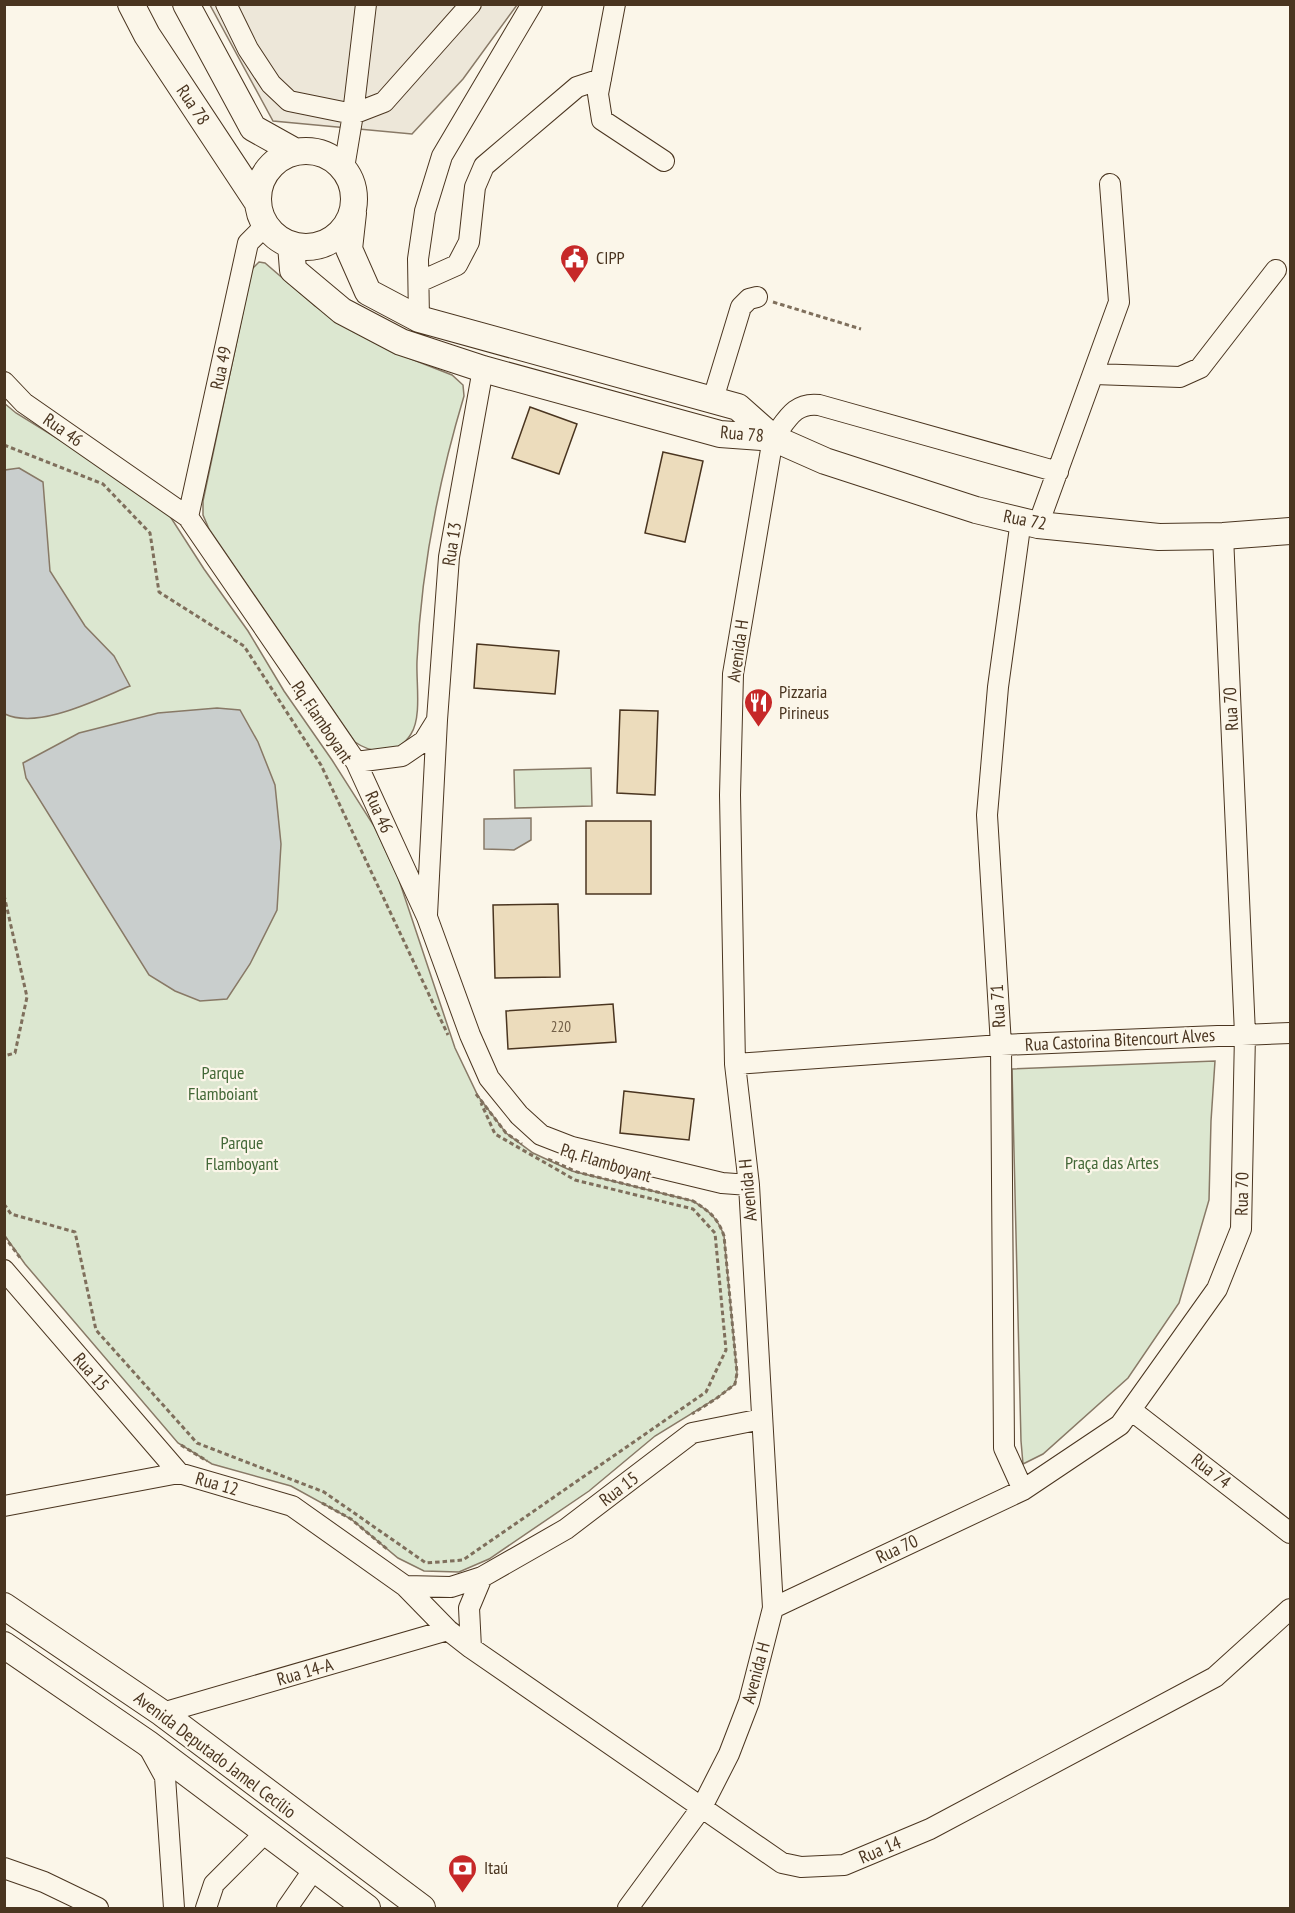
<svg xmlns="http://www.w3.org/2000/svg" width="1295" height="1913" font-family="'PT Sans Narrow',sans-serif">
<style>
.green{fill:#dce7d0;stroke:#887966;stroke-width:1.5}
.parking{fill:#ede7d9;stroke:#887966;stroke-width:1.5}
.water{fill:#c9cecd;stroke:#887966;stroke-width:1.5}
.building{fill:#ecdcbc;stroke:#4a3520;stroke-width:1.5}
.lines{fill:none;stroke-linecap:round;stroke-linejoin:round}
.minor-casing{stroke:#4a3520;stroke-width:22}
.major-casing{stroke:#4a3520;stroke-width:28}
.path{stroke:#7f6f5c;stroke-width:3;stroke-dasharray:4.5 3;stroke-linecap:butt}
.minor{stroke:#fbf6e9;stroke-width:20}
.major{stroke:#fbf6e9;stroke-width:26}
.labels{text-anchor:middle;stroke-width:4.5;stroke-linejoin:round;paint-order:stroke}
.number-label{font-size:15px;fill:#725f47}
.street-label{font-size:18px;fill:#4a3520;stroke:#fbf6e9}
.poi-label{font-size:18px;fill:#4a3520;stroke:#fbf6e9;text-anchor:start}
.park-label{font-size:18px;fill:#436837;stroke:#fbf6e9}
</style>
<rect width="100%" height="100%" fill="#fbf6e9"/>
<!-- green -->
<path class="green" d="M259,262L265,263L315,306L342,324L396,353L452,375L463,385L464,396C438,483 421,570 417,661C416,682 422,717 411,734C399,754 373,755 355,742L209,529L203,515V501L252,269Z
M4,403L16,413L144,492L166,510L204,569L248,631L284,691L332,760L374,826L398,877L455,1048L478,1096L506,1133L533,1153L572,1171L693,1201C709,1211 718,1218 724,1236L737,1373L735,1384L717,1398L655,1436L589,1491L489,1559L459,1572L424,1571L398,1558L351,1519L291,1486L212,1464L178,1443L25,1264L5,1236Z
M591,768L592,806L515,808L514,770Z
M1215,1061L1211,1121L1209,1200L1179,1303L1128,1378L1043,1454L1023,1464L1021,1441L1012,1069Z"/>
<!-- parking -->
<path class="parking" d="M210,5H517L463,79L412,134L273,121Z"/>
<!-- water -->
<path class="water" d="M19,468L43,482L50,571L85,626L114,656L130,686C98,699 38,730 5,714V470Z
M217,708L240,710L258,742L275,785L281,844L277,910L250,964L227,999L200,1001L175,991L149,975L26,778L23,763L79,733L158,713Z
M531,818V840L514,850L484,849V819Z"/>
<!-- building -->
<path class="building" d="M530,407L577,424L559,474L512,458Z
M663,452L703,461L685,542L645,533Z
M477,644L559,651L555,694L474,688Z
M620,710L658,711L655,795L617,793Z
M586,821H651V894H586Z
M558,904L560,977L495,978L493,905Z
M613,1004L616,1042L508,1049L506,1011Z
M624,1091L694,1099L689,1140L620,1133Z"/>
<g class="lines">
<defs>
<path id="minor" d="M226,4L248,49L271,84L289,101L353,114L384,102L471,4
M615,4L598,94L602,120L664,161
M344,168L353,114L366,4
M419,282L457,265L469,242L475,187L484,166L577,87L601,79
M419,319L418,259L425,211L442,156L532,4
M1094,374L1180,377L1200,368L1276,270
M4,382L24,403L188,517L356,762L427,917L470,1035L489,1078L519,1115L541,1135L572,1147L722,1183L749,1185
M713,399L741,307L749,299L757,297
M188,517L248,243L266,225
M1021,520L998,687L987,815L1001,1045L1004,1448L1023,1490
M1038,525L1119,302L1110,184
M356,762L402,756L424,741L437,720
M427,915L437,720L449,557L483,369
M735,1064L1001,1045L1290,1033
M4,1270L179,1473
M1131,1410L1290,1533
M4,1506L179,1473L292,1506L405,1586L448,1630L471,1648L782,1863L801,1867L844,1865L930,1829L1215,1677L1290,1609
M405,1586L451,1587L482,1577L566,1529L692,1433L762,1419
M773,1608L1023,1490L1120,1425L1217,1289L1241,1229L1245,1034L1223,536
M471,1648L469,1608L482,1577
M162,1713L448,1630
M148,1746L165,1777L174,1908
M4,1868L44,1882L98,1908
M206,1908L214,1884L265,1833
M287,1908L314,1869
M628,1908L702,1807L729,1754L749,1702L773,1608L749,1185L735,1064L730,795L733,674L773,438C787,420 794,402 819,405L1058,472"/>
<path id="major" d="M131,4L147,35L258,203
M186,4L253,128L296,152
M258 199a48 48 0 1 1 96 0a48 48 0 1 1-96 0Z
M353,213L349,249L368,292L419,319L738,407L773,438L825,461L976,510L1038,525L1159,537L1223,536L1290,531
M291,245L293,270L342,311L401,342L483,369L720,434L773,438
M4,1606L162,1713L422,1908
M4,1645L147,1743L367,1908"/>
</defs>
<!-- minor casing -->
<use href="#minor" class="minor-casing"/>
<!-- major casing -->
<use href="#major" class="major-casing"/>
<!-- path -->
<path class="path" d="M773,302L861,329
M4,445L103,484L150,533L159,592L244,646L321,765L448,1035
M4,895L27,997L15,1053L4,1056
M476,1094L506,1133L522,1144
M548,1159L577,1172L693,1201C709,1211 718,1218 724,1236L737,1373L735,1384L717,1398L692,1414
M4,1204L11,1214L75,1232L96,1330L197,1443L324,1492L426,1563L463,1560L706,1392L726,1350L715,1233L693,1209L575,1180L495,1134L481,1103
M4,1236L21,1259
M181,1445L207,1461
M322,1503L351,1519L387,1549"/>
<!-- minor -->
<use href="#minor" class="minor"/>
<!-- major -->
<use href="#major" class="major"/>
</g>
<!-- icons -->
<defs>
<symbol id="civic-pin" viewBox="-11 -11 22 30"><path d="M0 17L-7.5 6A9.5 9.5 0 1 1 7.5 6Z" fill="#c62828" stroke="#fbf6e9"/><path d="M-.6-6.5H3V-4.5H.6V-3L4-1V1h2V6H-6V1h2V-1L-.6-3ZM-1.2 2.5V6h2.4V2.5Z" fill="#fff"/></symbol>
<symbol id="restaurant-pin" viewBox="-11 -11 22 30"><path d="M0 17L-7.5 6A9.5 9.5 0 1 1 7.5 6Z" fill="#c62828" stroke="#fbf6e9"/><path d="M-5-6h1v4h1v-4h1v4h1v-4h1v5L-1.5 .5V6h-2V.5L-5-1ZM5-6V6H3V1.5H1.5Q1.5-4 5-6Z" fill="#fff"/></symbol>
<symbol id="bank-pin" viewBox="-11 -11 22 30"><path d="M0 17L-7.5 6A9.5 9.5 0 1 1 7.5 6Z" fill="#c62828" stroke="#fbf6e9"/><path d="M-6-4H6V4H-6ZM0-2.3a2.3 2.3 0 1 0 0 4.6a2.3 2.3 0 1 0 0-4.6Z" fill="#fff"/></symbol>
</defs>
<g fill-rule="evenodd">
<use href="#civic-pin" x="558" y="242" width="33" height="45"/>
<use href="#restaurant-pin" x="742" y="686" width="33" height="45"/>
<use href="#bank-pin" x="446" y="1852" width="33" height="45"/>
</g>
<g class="labels">
<!-- number labels -->
<g class="number-label">
<text x="561" y="1032">220</text>
</g>
<!-- street labels -->
<g class="street-label">
<text transform="translate(193 105) rotate(56)" y="6">Rua 78</text>
<text transform="translate(221 368) rotate(-78)" y="6">Rua 49</text>
<text transform="translate(63 430) rotate(35)" y="6">Rua 46</text>
<text transform="translate(742 434) rotate(5)" y="6">Rua 78</text>
<text transform="translate(1025 520) rotate(11)" y="6">Rua 72</text>
<text transform="translate(452 544) rotate(-81)" y="6">Rua 13</text>
<text transform="translate(738 651) rotate(-82)" y="6">Avenida H</text>
<text transform="translate(1231 709) rotate(-93)" y="6">Rua 70</text>
<text transform="translate(322 722) rotate(56)" y="6">Pq. Flamboyant</text>
<text transform="translate(379 812) rotate(66)" y="6">Rua 46</text>
<text transform="translate(998 1006) rotate(-93)" y="6">Rua 71</text>
<text transform="translate(1120 1040) rotate(-3)" y="6">Rua Castorina Bitencourt Alves</text>
<text transform="translate(606 1163) rotate(17)" y="6">Pq. Flamboyant</text>
<text transform="translate(748 1190) rotate(-95)" y="6">Avenida H</text>
<text transform="translate(1242 1194) rotate(-89)" y="6">Rua 70</text>
<text transform="translate(91 1372) rotate(49)" y="6">Rua 15</text>
<text transform="translate(1211 1471) rotate(38)" y="6">Rua 74</text>
<text transform="translate(217 1484) rotate(16)" y="6">Rua 12</text>
<text transform="translate(619 1489) rotate(-37)" y="6">Rua 15</text>
<text transform="translate(897 1549) rotate(-25)" y="6">Rua 70</text>
<text transform="translate(305 1672) rotate(-16)" y="6">Rua 14-A</text>
<text transform="translate(756 1673) rotate(-75)" y="6">Avenida H</text>
<text transform="translate(215 1755) rotate(37)" y="6">Avenida Deputado Jamel Cecílio</text>
<text transform="translate(880 1850) rotate(-23)" y="6">Rua 14</text>
</g>
<!-- poi labels -->
<g class="poi-label">
<text x="596" y="264">CIPP</text>
<text x="779" y="698">Pizzaria<tspan x="779" dy="21">Pirineus</tspan></text>
<text x="484" y="1874">Itaú</text>
</g>
<!-- park labels -->
<g class="park-label">
<text x="223" y="1079">Parque<tspan x="223" dy="21">Flamboiant</tspan></text>
<text x="242" y="1149">Parque<tspan x="242" dy="21">Flamboyant</tspan></text>
<text x="1112" y="1169">Praça das Artes</text>
</g>
</g>
<!-- border -->
<rect width="1295" height="1913" fill="none" stroke="#4a3520" stroke-width="12"/>
</svg>
